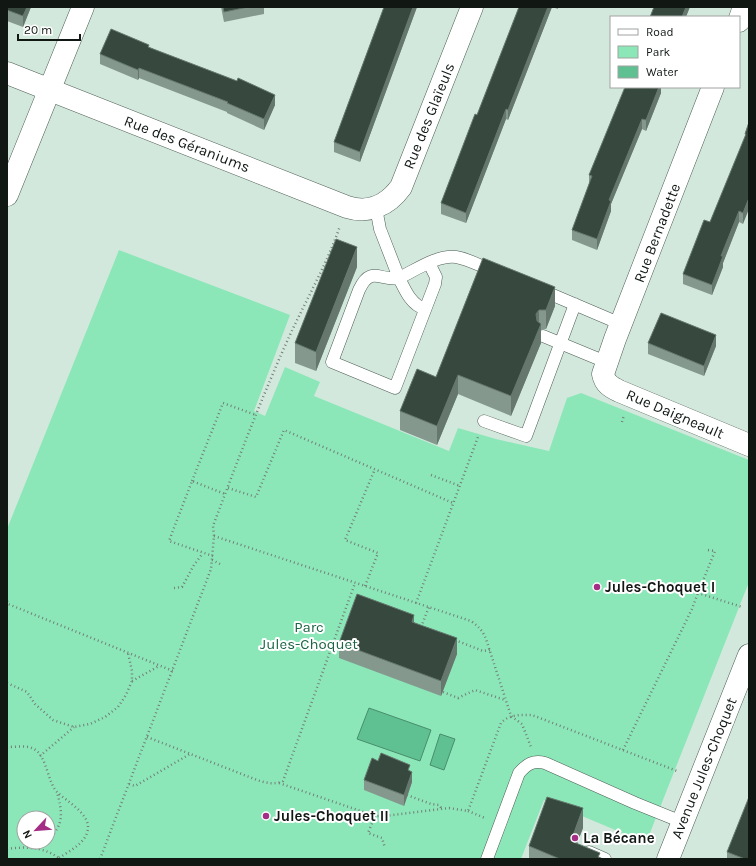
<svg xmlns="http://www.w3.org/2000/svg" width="756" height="866" font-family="Karla,sans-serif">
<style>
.green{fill:#8ce7b8;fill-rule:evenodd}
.water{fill:#5fc091;stroke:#488e6c}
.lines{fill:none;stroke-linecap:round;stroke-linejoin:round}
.lane-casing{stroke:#4d5e54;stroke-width:13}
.street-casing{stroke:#4d5e54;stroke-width:23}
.path{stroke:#728078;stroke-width:2.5;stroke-dasharray:1 3;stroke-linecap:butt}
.lane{stroke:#fff;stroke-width:12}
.street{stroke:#fff;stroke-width:22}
.wall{fill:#85988e}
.shaded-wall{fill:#66786e}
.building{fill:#37483f;stroke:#66786e}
.poi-dot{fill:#a42d85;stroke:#fff;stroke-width:1.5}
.labels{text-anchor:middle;stroke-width:4;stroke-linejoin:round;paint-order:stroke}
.street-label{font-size:15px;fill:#111814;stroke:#fff}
.poi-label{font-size:15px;font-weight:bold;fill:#111814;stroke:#fff;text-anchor:start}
.park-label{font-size:15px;fill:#1c6444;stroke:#fff}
</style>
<rect width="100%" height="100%" fill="#d3e8dc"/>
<!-- green -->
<path class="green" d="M119,250L290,315L254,411L265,416L285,367L320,382L314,396L449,451L458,428L496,439L549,451L567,398L581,393L749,460V582L646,843L544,800L521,859H7V529ZM24,818H48V842H24Z"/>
<!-- water -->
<path class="water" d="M369,708L431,730L420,761L357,739Z
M440,734L455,739L444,770L430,765Z"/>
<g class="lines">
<defs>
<path id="lane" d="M376,208L380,229L399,278C416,270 436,255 456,257C469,259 482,267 494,271
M541,290L621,324
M425,309C411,305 405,290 399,278C381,282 371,264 359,290L332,362L395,388L435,284L436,277L429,263
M543,336L606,362
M484,421L526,436L575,304
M589,852L605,859
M487,859L519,773C527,764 533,760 545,763L635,803L682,822"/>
<path id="street" d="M739,21L744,7
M7,73L347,207C369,214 388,205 401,187L472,7
M713,87L615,339L603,374C605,384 611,387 619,391L749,445
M7,195L83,7
M668,859L749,655"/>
</defs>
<!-- lane casing -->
<use href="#lane" class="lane-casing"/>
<!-- street casing -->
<use href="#street" class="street-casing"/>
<!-- path -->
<path class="path" d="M622,422L624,415
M431,475L460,486
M192,481L223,403L256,415
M228,488L256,497L284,430L453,503
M214,536L471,621C478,626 483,631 486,639L511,716L522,724L531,747
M708,550L715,551L698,593L742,607
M213,556L169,541L192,481L225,494
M212,560L220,564
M365,586L378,553L345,540L375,469
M174,588L182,587L194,565L203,553
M7,601L8,604L173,671
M416,603L478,437
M421,627L429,607
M455,640L483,651L490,650
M132,681L159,666
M7,683L27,692L35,704L53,720L74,727L90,724L105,717L118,707L126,695L132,681V671L128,653
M443,692L458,698L475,690L505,700
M147,737L257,780C266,783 275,785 283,781L355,583
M7,747C15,747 27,745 34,749C47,756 47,781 57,792C66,801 89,813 88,828C87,843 69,851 59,858
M623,750L692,609L698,593
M40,756L74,727
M279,783L375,816H385L449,808L468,811L501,723C509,714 521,715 532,715L677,771
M129,784L135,786L190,754
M407,795L431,804L439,805L442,809
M468,811L485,818
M375,816L368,833L382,838L385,848
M48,839C65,825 62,811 57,792
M32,847L42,842
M7,849C26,846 45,847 60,859
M100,859L211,569L214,536L213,526C237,462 261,399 289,337C306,300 327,264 340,226"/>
<!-- lane -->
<use href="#lane" class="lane"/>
<!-- street -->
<use href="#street" class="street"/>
</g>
<!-- wall -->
<path class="wall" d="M7,7H31L23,27L7,21Z
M221,7H264V14L224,22Z
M384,7H417L360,162L334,152V142Z
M519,7H558V9L552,7L508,120L506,119L466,223L441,214V203L477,115Z
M149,47L275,105L264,130L227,113V112L139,78L138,80L100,64V54Z
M661,87V93L646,131L642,129L611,204V211L597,250L572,240V230L589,184V175Z
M749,122L743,224L739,222L723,263V267L712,295L683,284V274L710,222L745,138V134Z
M483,258L555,306L546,329L541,330V343L511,416L458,394L437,445L400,430V411L436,377Z
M357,267L316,371L295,363V343Z
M648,343L716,346L704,376L648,354Z
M414,622L457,654L441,696L339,658V643Z
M410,771L412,782L404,806L364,790V780Z
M583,828L577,843L603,859H529V846Z
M727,852L749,859H727Z"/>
<!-- shaded-wall -->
<path class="shaded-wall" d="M27,7H31L23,27V16Z
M413,7H417L360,162V152Z
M548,7H552L508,120V110Z
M686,7H690L686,17H682Z
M139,68V78L138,80V70Z
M659,87H661V93L646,131V120Z
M275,95V105L264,130V119Z
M506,109V119L466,223V213Z
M642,119V129L611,204V211L597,250V239L609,200Z
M749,198V209L743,224V213Z
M739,211V222L723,263V267L712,295V285L721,256Z
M357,247V267L316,371V352Z
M555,287V306L546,329V310Z
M539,310V328L541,324V343L511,416V396L536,314Z
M716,335V346L704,376V366Z
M458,375V394L437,445V426Z
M414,615V630L412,622Z
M457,638V654L441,696V681Z
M412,772V782L404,806V795Z
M583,808V828L571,859V841Z"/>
<!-- building -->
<path class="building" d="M7,7H27L23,16L7,10Z
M223,7H248L224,12Z
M384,7H413L360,152L334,142Z
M519,7H548L508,110L506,109L466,213L441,203L475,114L477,115Z
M654,7H686L682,17H650Z
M111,29L149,45L148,47L237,81L238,78L275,95L264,119L227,103L228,102L139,68L138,70L100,54Z
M625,87H659L646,120L642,119L609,200L611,201L597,239L572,230L592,176L589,175Z
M749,122V198L743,213L739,211L721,256H723L712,285L683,274L704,220L710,222L746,134H745Z
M336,239L357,247L316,352L295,343Z
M483,258L555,287L546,310H539L536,314L537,321L541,324L511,396L458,375L437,426L400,411L417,369L436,377Z
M661,313L716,335L704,366L648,343Z
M357,594L414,615L412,622L457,638L441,681L339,643Z
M381,753L410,765L408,770L412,772L404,795L364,780L372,758L378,761Z
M547,797L583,808L571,841L600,853L598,857L603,859H560L529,846Z
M749,797V859H745L727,852Z"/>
<!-- markers -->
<g class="poi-dot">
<circle cx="597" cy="587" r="4"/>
<circle cx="266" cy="816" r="4"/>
<circle cx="575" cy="838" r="4"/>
</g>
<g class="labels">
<!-- street labels -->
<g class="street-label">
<text transform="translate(429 116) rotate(-68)" y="5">Rue des Glaïeuls</text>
<text transform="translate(187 144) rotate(21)" y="5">Rue des Géraniums</text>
<text transform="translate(657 233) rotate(-69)" y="5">Rue Bernadette</text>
<text transform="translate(675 414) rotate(23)" y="5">Rue Daigneault</text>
<text transform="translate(704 768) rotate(-68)" y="5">Avenue Jules-Choquet</text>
</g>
<!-- poi labels -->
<g class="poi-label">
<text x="605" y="592">Jules-Choquet I</text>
<text x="274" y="821">Jules-Choquet II</text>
<text x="583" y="843">La Bécane</text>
</g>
<!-- park labels -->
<g class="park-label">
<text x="309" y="632">Parc<tspan x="309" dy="17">Jules-Choquet</tspan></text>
</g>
</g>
<!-- border -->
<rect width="756" height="866" fill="none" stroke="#111814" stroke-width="16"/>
<!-- legend -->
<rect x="610" y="16" width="130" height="72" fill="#ffffff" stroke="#a0a3a1"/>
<rect x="618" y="29" width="20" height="6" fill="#ffffff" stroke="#a0a3a1"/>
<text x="646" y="36" font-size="12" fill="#111814">Road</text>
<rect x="618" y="46" width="20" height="12" fill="#8ce7b8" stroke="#a0a3a1"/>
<text x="646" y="56" font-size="12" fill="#111814">Park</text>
<rect x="618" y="66" width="20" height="12" fill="#5fc091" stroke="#a0a3a1"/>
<text x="646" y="76" font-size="12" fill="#111814">Water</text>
<!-- north arrow -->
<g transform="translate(36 830) rotate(244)"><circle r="19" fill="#ffffff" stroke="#a0a3a1"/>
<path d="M0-3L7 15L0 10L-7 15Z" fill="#a42d85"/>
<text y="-6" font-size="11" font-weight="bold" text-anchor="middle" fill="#111814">N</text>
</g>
<!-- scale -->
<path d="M18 34v6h62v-6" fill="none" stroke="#111814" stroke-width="2"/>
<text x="24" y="34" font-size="12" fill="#111814" stroke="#ffffff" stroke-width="3" paint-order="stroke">20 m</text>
</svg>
